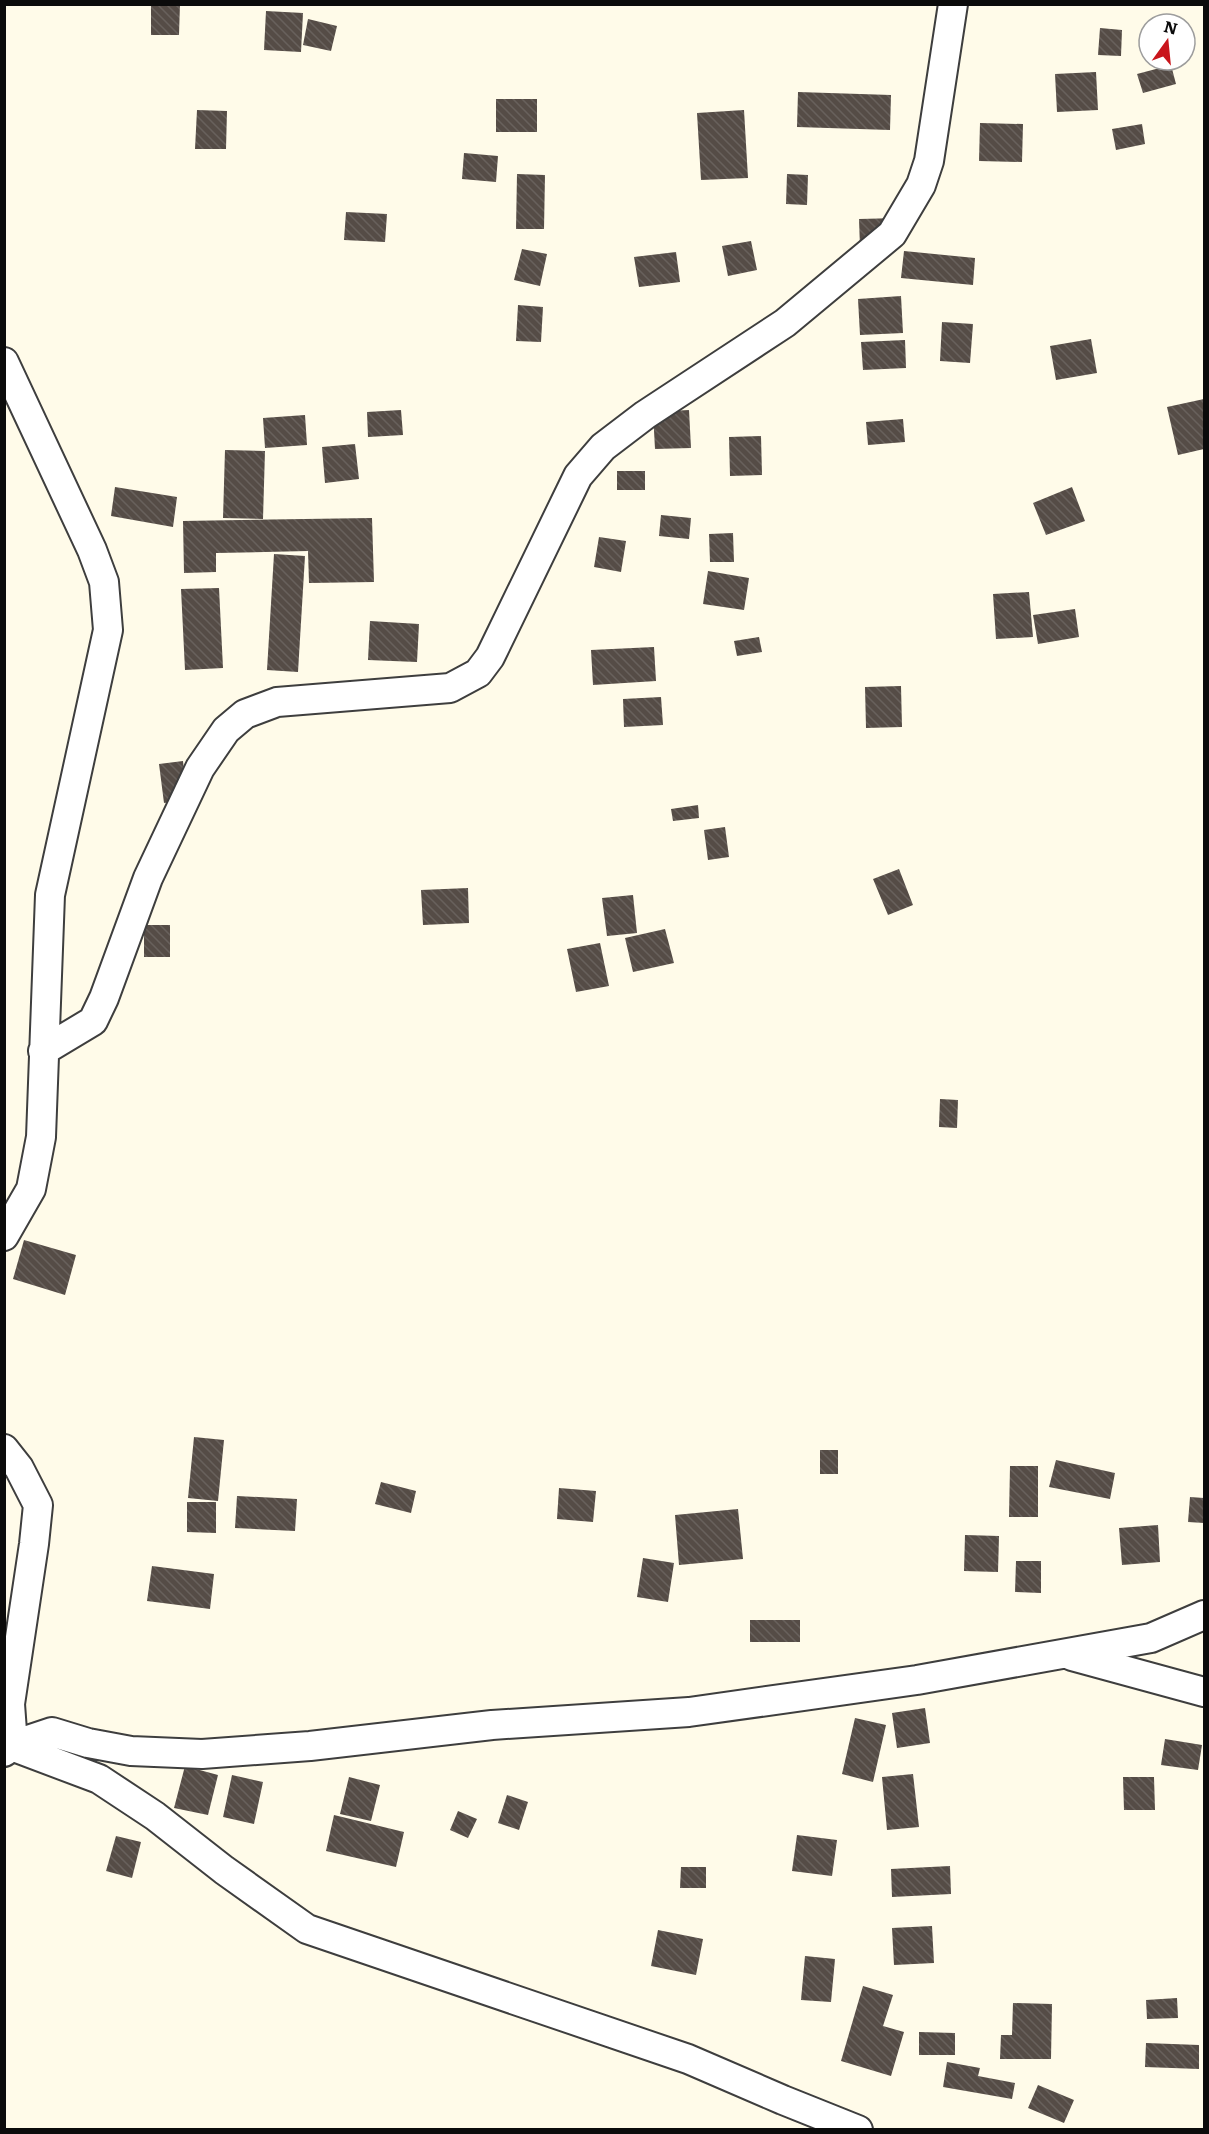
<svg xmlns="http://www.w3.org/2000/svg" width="1209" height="2134" font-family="Literata,serif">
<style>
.building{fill:url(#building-back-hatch)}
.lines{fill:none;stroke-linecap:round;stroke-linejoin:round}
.minor-casing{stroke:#3e3e3e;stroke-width:32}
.minor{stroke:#fff;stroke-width:28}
</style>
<defs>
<pattern id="building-back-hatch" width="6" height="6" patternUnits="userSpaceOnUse" patternTransform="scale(1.5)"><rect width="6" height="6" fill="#554c46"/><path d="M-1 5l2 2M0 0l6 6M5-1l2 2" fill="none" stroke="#68615c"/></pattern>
</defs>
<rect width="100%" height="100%" fill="#fffbe9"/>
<!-- building -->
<path class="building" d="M151,4H180L179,35H151Z
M266,11L303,13L301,52L264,50Z
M308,19L337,26L331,51L303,45Z
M1100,28L1122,30L1121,56L1098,55Z
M1171,65L1176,84L1143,93L1137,74Z
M1096,72L1098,110L1057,112L1055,74Z
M798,92L891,95L890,130L797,127Z
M496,99H537V132H496Z
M197,110L227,111L226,149H195Z
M744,110L748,178L701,180L697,113Z
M980,123L1023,124L1022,162L979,161Z
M1142,124L1145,144L1116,150L1112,129Z
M464,153L498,156L496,182L462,179Z
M517,174L545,175L544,229H516Z
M787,174L808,175L807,205L786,204Z
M346,212L387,214L385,242L344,240Z
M898,218L899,247L860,248L859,219Z
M751,241L757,270L728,276L722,246Z
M522,249L547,254L540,286L514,280Z
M904,251L975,258L973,285L901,278Z
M676,252L680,282L639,287L634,257Z
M901,296L903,333L860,335L858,299Z
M518,305L543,307L541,342L516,341Z
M942,322L973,324L970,363L940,361Z
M1091,339L1097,373L1056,380L1050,346Z
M905,340L906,368L863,370L861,342Z
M1204,399V449L1178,455L1167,407Z
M401,410L403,435L368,437L367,412Z
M689,410L691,448L655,449L653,412Z
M305,415L307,445L265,448L263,418Z
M903,419L905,442L868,445L866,422Z
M761,436L762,475L730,476L729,437Z
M355,444L359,479L325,483L322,447Z
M225,450L265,451L263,519L223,518Z
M617,471H645V490H617Z
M115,487L177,497L173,527L111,516Z
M1072,487L1085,521L1046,535L1033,503Z
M661,515L691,518L689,539L659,536Z
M372,518L374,582L309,583L308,551L216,553V572L184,573L183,521Z
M733,533L734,562H710L709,534Z
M599,537L626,541L621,572L594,567Z
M274,554L305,556L298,672L267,670Z
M708,571L749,578L744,610L703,604Z
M219,588L223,668L185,670L181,589Z
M1029,592L1033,637L996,639L993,594Z
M1075,609L1079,637L1038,644L1033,615Z
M370,621L419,624L417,662L368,660Z
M759,637L762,652L737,656L734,641Z
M654,647L656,681L593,685L591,650Z
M901,686L902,727L866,728L865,687Z
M661,697L663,725L624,727L623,699Z
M183,761L187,800L164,803L159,764Z
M698,805L699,818L673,821L671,809Z
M725,827L729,857L708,860L704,830Z
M899,869L913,905L888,915L873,879Z
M468,888L469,923L423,925L421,890Z
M633,895L637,933L607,936L602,898Z
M144,925H170V957H144Z
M665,929L674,963L633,972L625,938Z
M600,943L609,986L576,992L567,949Z
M940,1099L958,1100L957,1128L939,1127Z
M24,1240L76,1255L65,1295L13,1279Z
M194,1437L224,1440L218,1501L188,1498Z
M820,1450H838V1474H820Z
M1056,1460L1115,1473L1110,1499L1049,1487Z
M1010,1466H1038V1517H1009Z
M381,1482L416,1491L411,1513L375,1504Z
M559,1488L596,1491L593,1522L557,1519Z
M237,1496L297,1499L295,1531L235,1528Z
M1190,1497L1204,1498V1523L1188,1522Z
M187,1502H216V1533L187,1532Z
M738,1509L743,1559L679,1565L675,1515Z
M1158,1525L1160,1562L1122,1565L1119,1528Z
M965,1535L999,1536L998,1572L964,1571Z
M643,1558L674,1563L668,1602L637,1597Z
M1016,1561H1041V1593L1015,1592Z
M152,1566L214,1574L210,1609L147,1601Z
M750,1620H800V1642H750Z
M925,1708L930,1743L897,1748L892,1713Z
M855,1718L886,1725L873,1782L842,1774Z
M1165,1739L1202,1745L1198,1770L1161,1765Z
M185,1766L218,1775L208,1815L174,1808Z
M913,1774L919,1827L887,1830L882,1777Z
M232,1775L263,1782L254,1824L223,1817Z
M349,1777L380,1785L371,1821L340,1814Z
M1123,1777H1154L1155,1810H1124Z
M507,1795L528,1802L519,1830L498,1823Z
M458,1811L477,1819L468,1838L450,1830Z
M334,1815L404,1832L396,1867L326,1851Z
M797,1835L837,1840L832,1876L792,1871Z
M116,1836L141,1842L132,1878L106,1871Z
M950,1866L951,1894L892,1897L891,1869Z
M681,1867H706V1888H680Z
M932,1926L934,1963L894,1965L892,1928Z
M658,1930L703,1939L696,1975L651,1966Z
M805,1956L835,1959L831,2002L801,2000Z
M863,1986L893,1995L883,2026L904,2032L891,2076L841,2061Z
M1177,1998L1178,2018L1147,2019L1146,2000Z
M1013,2003L1052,2004L1051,2059H1000L1001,2035H1012Z
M919,2032L955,2033V2055H919Z
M1146,2043L1199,2045V2069L1145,2067Z
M947,2062L980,2068L978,2076L1015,2083L1012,2099L943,2087Z
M1038,2085L1074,2100L1064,2123L1028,2108Z"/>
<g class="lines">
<defs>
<path id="minor" d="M4,362L92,550L104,582L108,630L50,895L41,1137L31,1189L4,1236
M43,1051L93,1021L104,998L148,878L200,768L226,730L245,714L277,702L450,688L478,673L490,657L578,476L603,447L645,415L785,323L892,234L921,185L929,161L953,4
M4,1449L19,1468L38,1505L34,1544L10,1704L13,1745
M1072,1656L1204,1692
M6,1744L99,1779L155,1816L224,1870L307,1929L688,2059L783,2100L858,2130
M4,1752L13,1745L52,1732L88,1743L131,1751L202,1754L310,1746L492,1725L689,1712L917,1680L1151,1638L1204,1615"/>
</defs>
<!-- minor casing -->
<use href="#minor" class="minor-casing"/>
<!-- minor -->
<use href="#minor" class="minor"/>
</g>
<!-- border -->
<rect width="1209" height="2134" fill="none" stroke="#0b0b0b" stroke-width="12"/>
<!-- north arrow -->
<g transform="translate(1167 42) rotate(15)"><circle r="28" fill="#ffffff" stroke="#9d9d9d" stroke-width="1.5"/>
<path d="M0-4.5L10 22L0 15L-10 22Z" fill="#c9151c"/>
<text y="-9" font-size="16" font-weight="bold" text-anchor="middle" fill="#0b0b0b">N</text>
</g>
</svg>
